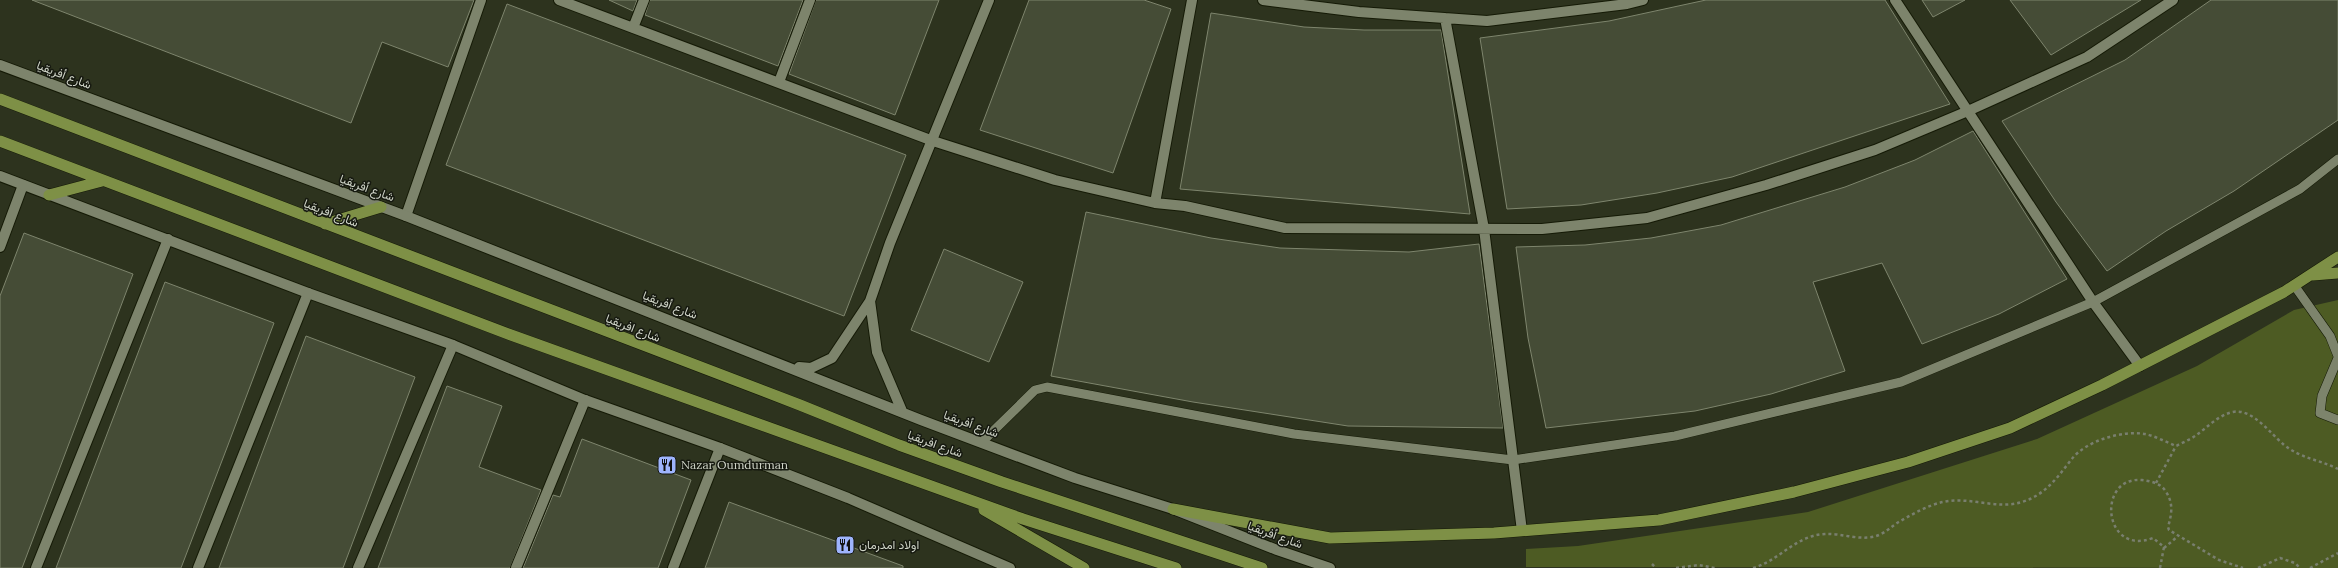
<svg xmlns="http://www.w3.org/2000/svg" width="2338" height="568" font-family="Lora,Vazirmatn,serif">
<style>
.green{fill:#4d5b23}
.building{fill:#454c36;stroke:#7e856d}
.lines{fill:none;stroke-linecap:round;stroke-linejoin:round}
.service-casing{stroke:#151a06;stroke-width:10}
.minor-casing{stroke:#151a06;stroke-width:12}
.tertiary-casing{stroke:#151a06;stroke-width:12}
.trunk-casing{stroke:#151a06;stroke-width:12}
.path{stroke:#797f6e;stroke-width:2.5;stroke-dasharray:3 3;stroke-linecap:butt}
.service{stroke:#7d846c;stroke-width:9}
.minor{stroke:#7d846c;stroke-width:10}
.tertiary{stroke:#7d846c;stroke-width:10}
.trunk{stroke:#7e9046;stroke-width:11}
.labels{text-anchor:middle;stroke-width:3;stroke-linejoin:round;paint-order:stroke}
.street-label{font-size:12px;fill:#d0d5c8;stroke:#161910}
.poi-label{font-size:12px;fill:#d0d5c8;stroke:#161910;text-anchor:start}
</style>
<rect width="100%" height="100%" fill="#2d331e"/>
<!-- green -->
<path class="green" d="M2338,300V568L1526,567V549L1578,546L1808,512L2037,439L2197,366L2294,310Z"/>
<!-- building -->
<path class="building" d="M32,0H474L448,67L382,42L351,123Z
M609,0H637L633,11Z
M650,0H803L778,66L645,15Z
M816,0H939L895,115L789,74Z
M1029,0H1144L1171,9L1113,173L980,130Z
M1706,0H1885L1950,104L1732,177L1657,193L1581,205L1507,209L1480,38L1609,21Z
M1922,0H1965L1933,17Z
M2010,0H2141L2051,55Z
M2211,0H2338V120L2234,191L2166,231L2107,271L2056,202L2002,121L2125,60Z
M507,4L906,155L844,316L446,165Z
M1211,13L1304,27L1364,30H1441L1470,214L1180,189Z
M1973,131L2067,279L1999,314L1922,344L1882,263L1813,282L1845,371L1771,394L1695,411L1546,428L1528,338L1516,247L1585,245L1651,238L1721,225L1845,187L1915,160Z
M1086,212L1211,238L1280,248L1409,252L1479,244L1503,428L1348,426L1193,402L1051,376Z
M24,233L133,274L22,568H0V296Z
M944,249L1023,282L989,362L911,330Z
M165,282L274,323L228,445L181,568H56Z
M306,336L415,377L343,568H219Z
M447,386L502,406L479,467L541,490L510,568H378Z
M582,439L691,480L658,568H523L553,495L560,497Z
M729,502L903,566V568H705Z"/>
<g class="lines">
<defs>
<path id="service" d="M2294,285L2330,336L2338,356
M2338,358L2322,396L2320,413L2338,420
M982,442L1035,390L1047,387L1294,434L1513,460L1675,436L1901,382L2093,302L2300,189L2338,159"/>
<path id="minor" d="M559,0L933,141L1055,180L1155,203L1185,206L1285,228L1542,229L1647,218L1766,185L1875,150L1968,111L2087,57L2173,0
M1263,0L1359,12L1487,21L1627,4L1643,0
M1895,0L2093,302L2140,366
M1445,18L1484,229L1522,531
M633,28L644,0
M779,82L810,0
M1155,203L1192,0
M406,216L481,0
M0,247L23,185
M36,568L168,239
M198,568L308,293
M358,568L453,345
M516,568L585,400
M673,568L720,448"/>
<path id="tertiary" d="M0,65L406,216L921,420L1075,478L1173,509L1277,550L1330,568
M0,176L308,293L453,345L585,400L720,448L848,498L1010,568
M870,301L877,352L902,411
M799,367L811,368L832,358L870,301L890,243L989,0"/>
<path id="trunk" d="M0,99L800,405L899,445L1002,482L1262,568
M0,141L511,335L1023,519L1176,568
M49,195L102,181
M325,224L381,207
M2313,275L2338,273
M1173,509L1330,538L1494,533L1659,520L1794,492L1908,462L2010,428L2102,385L2284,292L2338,257
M984,510L1084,568"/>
</defs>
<!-- service casing -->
<use href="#service" class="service-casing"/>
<!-- minor casing -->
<use href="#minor" class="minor-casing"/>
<!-- tertiary casing -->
<use href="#tertiary" class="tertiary-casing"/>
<!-- trunk casing -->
<use href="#trunk" class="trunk-casing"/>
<!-- path -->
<path class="path" d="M2156,483L2176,446
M2164,548L2177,537
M1652,564L1656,568
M1676,568L1699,565L1715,568
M1753,568C1779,561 1796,535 1825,534C1842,533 1863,542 1879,535C1886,532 1891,527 1897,523C1911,515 1928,505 1943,502C1969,496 1997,510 2022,502C2045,495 2057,478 2071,460C2085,441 2122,430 2145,434C2155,436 2166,442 2176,446C2182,443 2189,440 2195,436C2207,428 2218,415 2233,412C2252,408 2270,433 2283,444C2301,459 2318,459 2338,469
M2160,568L2164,547L2153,538C2103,557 2096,476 2142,480C2150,481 2159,483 2164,489C2174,502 2172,513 2168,527L2169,530L2219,560L2243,568
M2258,568L2280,558L2295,563L2300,568
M2310,568L2338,553"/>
<!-- service -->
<use href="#service" class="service"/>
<!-- minor -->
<use href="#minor" class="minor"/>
<!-- tertiary -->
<use href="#tertiary" class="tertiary"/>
<!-- trunk -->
<use href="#trunk" class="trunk"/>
</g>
<!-- icons -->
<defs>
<symbol id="restaurant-square" viewBox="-11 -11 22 22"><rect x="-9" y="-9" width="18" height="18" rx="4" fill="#9eb4fd" stroke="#161910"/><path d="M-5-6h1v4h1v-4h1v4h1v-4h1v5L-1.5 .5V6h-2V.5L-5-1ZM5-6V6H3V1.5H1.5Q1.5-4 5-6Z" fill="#111"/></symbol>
</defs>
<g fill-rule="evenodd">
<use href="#restaurant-square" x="656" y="454" width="22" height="22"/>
<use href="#restaurant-square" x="834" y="534" width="22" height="22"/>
</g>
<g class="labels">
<!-- street labels -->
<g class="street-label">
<text transform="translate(64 75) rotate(21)" y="4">شارع أفريقيا</text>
<text transform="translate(367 188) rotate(20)" y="4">شارع أفريقيا</text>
<text transform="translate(331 213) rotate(21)" y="4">شارع افريقيا</text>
<text transform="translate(670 305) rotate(21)" y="4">شارع أفريقيا</text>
<text transform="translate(633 328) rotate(21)" y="4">شارع افريقيا</text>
<text transform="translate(971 424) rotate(20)" y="4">شارع أفريقيا</text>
<text transform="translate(935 444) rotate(20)" y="4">شارع افريقيا</text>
<text transform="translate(1275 535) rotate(20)" y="4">شارع أفريقيا</text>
</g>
<!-- poi labels -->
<g class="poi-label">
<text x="681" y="469">Nazar Oumdurman</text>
<text x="859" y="549">اولاد امدرمان</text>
</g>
</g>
</svg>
